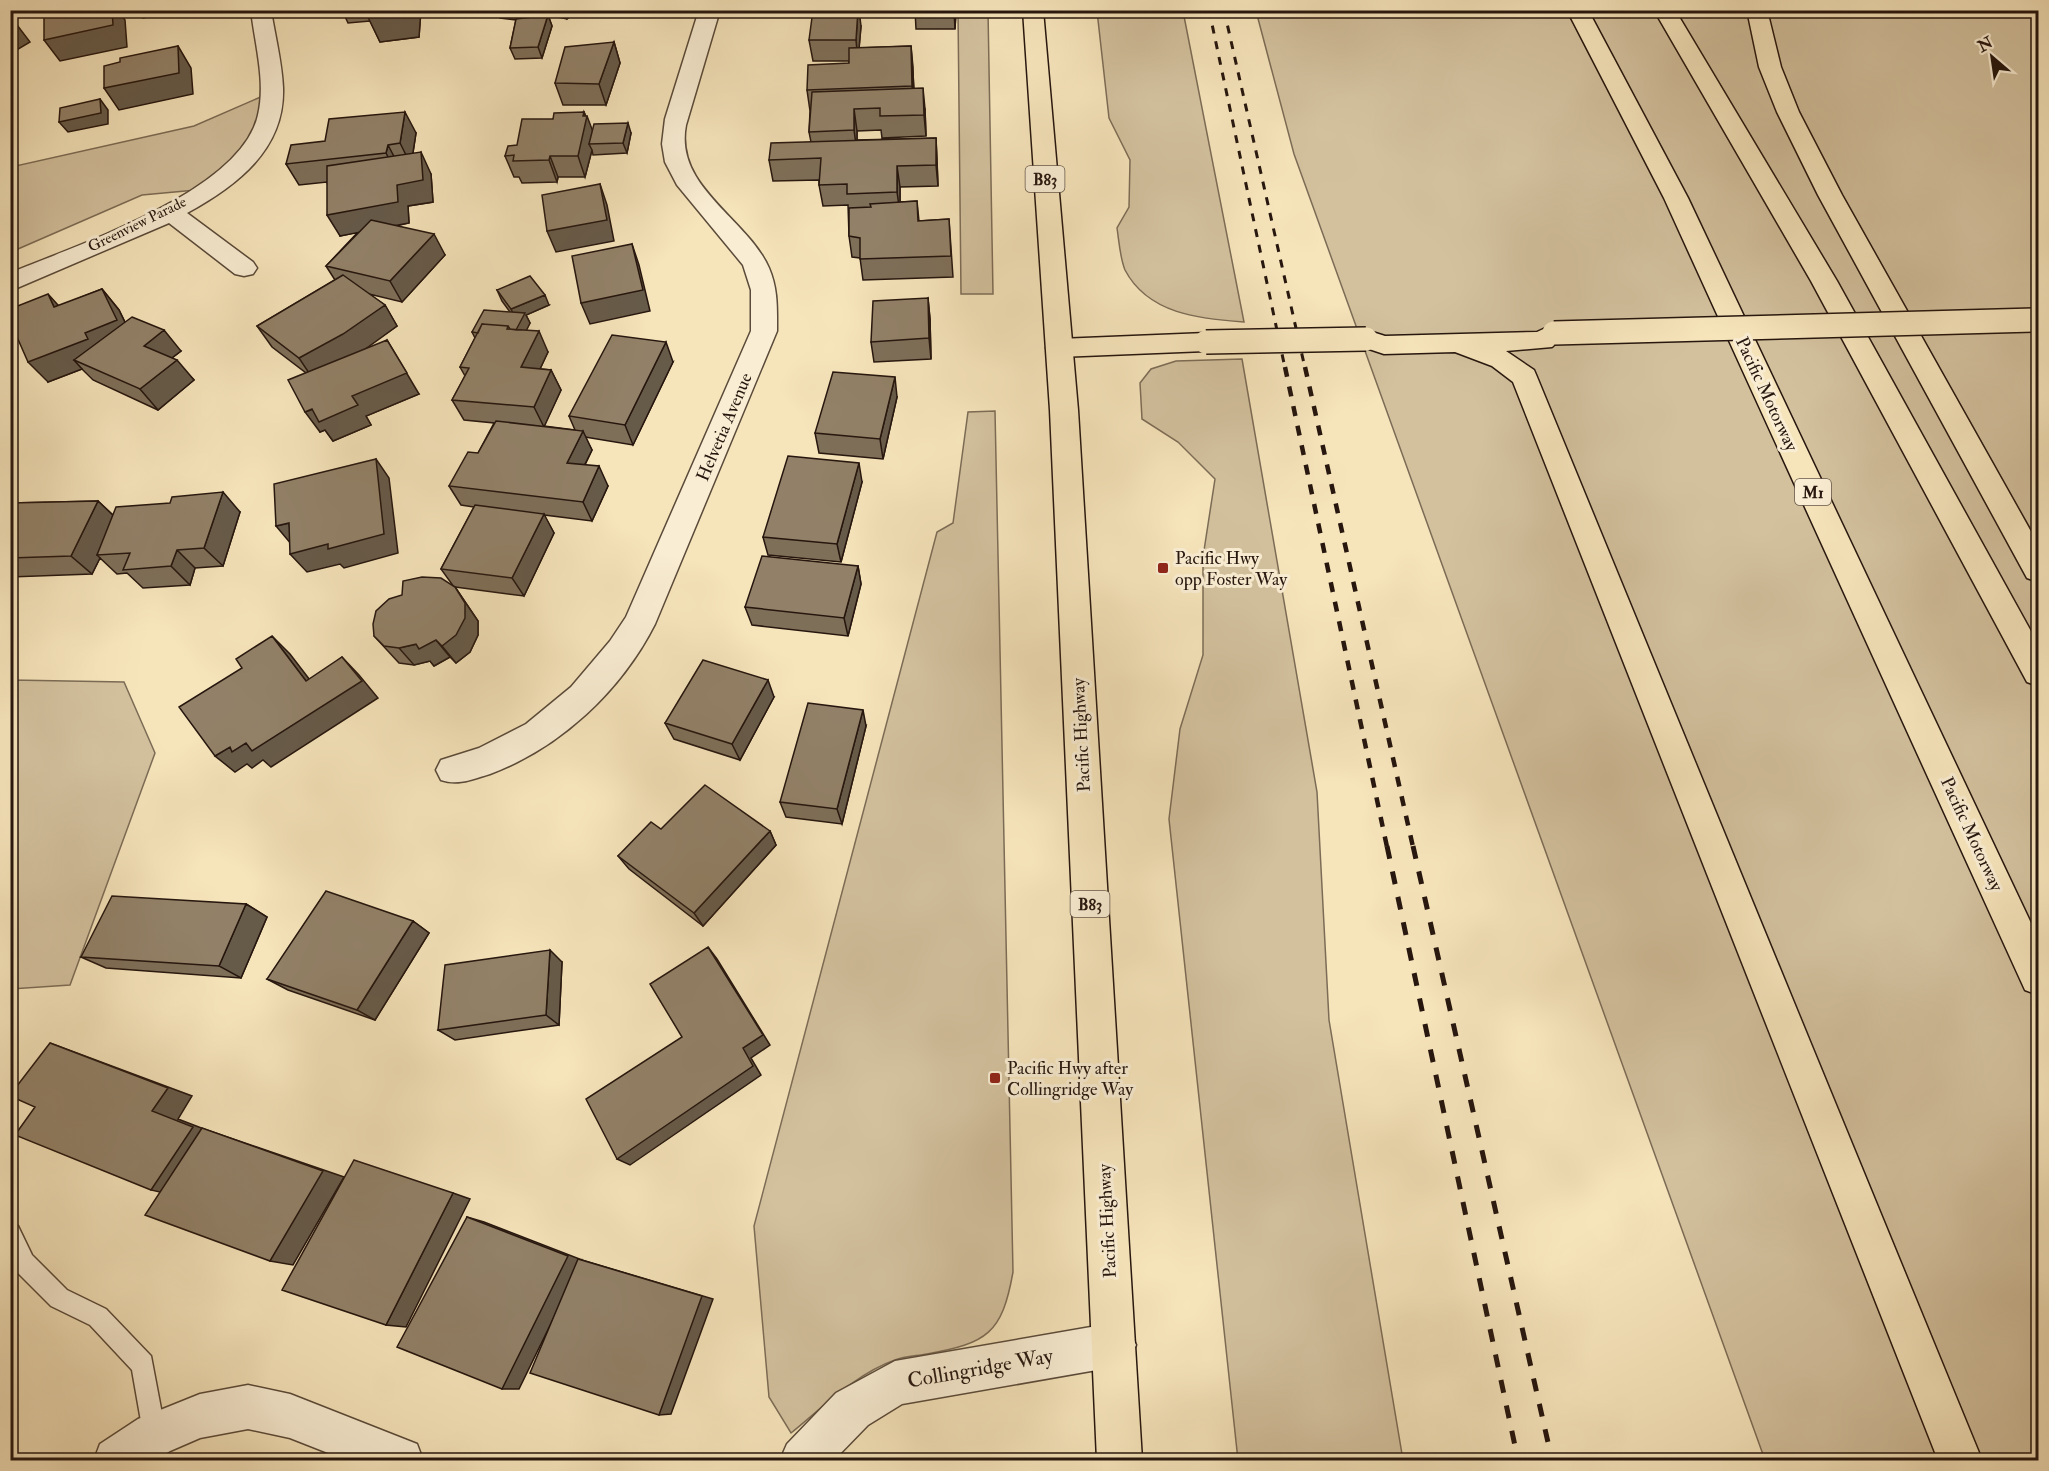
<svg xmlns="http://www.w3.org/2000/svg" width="2049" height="1471" font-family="'IM FELL Double Pica',serif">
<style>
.green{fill:#d3c19e;stroke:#7c6c56;stroke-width:1.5}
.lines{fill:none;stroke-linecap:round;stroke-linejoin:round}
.service-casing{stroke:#5a4a39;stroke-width:3}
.minor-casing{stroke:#5a4a39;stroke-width:3}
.primary-casing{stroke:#26160e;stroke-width:3}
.motorway-casing{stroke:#26160e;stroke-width:3}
.service{fill:#f9edd3;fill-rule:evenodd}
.minor{fill:#f9edd3;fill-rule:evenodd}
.primary{fill:#f6e4bb;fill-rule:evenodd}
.motorway{fill:#f6e4bb;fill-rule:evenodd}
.rail-far2{stroke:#26160e;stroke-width:3;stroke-dasharray:8 8;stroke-linecap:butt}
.rail-far1{stroke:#26160e;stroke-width:4.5;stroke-dasharray:10 10;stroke-linecap:butt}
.rail{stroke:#26160e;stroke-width:5;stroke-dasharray:13 13;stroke-linecap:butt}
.motorway-bridge-casing{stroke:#26160e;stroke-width:26;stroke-linecap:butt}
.motorway-bridge{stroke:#f6e4bb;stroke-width:23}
.wall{fill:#7e6f59;stroke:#26160e;stroke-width:1.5}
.shaded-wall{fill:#665a49;stroke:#26160e;stroke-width:1.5}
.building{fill:#928168;stroke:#26160e;stroke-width:1.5}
.poi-dot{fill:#8f2418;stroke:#f9edd3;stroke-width:2}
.labels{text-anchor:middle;stroke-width:6;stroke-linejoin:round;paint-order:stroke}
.far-street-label{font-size:15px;fill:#26160e;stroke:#f9edd3}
.shield{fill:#f9edd3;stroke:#655649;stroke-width:1.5}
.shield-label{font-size:16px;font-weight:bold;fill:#26160e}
.street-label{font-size:18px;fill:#26160e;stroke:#f9edd3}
.poi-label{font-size:18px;fill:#26160e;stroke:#f9edd3;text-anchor:start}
.near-street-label{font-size:21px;fill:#26160e;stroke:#f9edd3}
</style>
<rect width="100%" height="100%" fill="#f6e4bb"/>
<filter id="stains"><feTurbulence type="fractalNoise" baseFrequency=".00333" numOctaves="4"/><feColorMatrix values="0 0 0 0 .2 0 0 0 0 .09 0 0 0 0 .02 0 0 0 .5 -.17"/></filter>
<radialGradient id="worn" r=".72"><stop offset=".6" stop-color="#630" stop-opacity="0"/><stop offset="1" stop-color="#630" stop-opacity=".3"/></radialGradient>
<!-- green -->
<path class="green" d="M958,11H988L993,294H961Z
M1097,11H1183L1244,322C1200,319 1148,314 1125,270C1120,258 1119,241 1117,228L1129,207L1130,160L1109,118Z
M1256,11H2038V1460H1765L1294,154Z
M272,92L271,113L207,189L142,195L11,252V167L194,126Z
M1242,359L1317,792L1329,1020L1403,1460H1238L1169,819L1180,729L1203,655V557L1215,479L1178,442L1142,419L1140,383L1151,369L1176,361Z
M995,411L1013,1272C1002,1334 987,1343 927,1354C917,1356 905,1356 895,1360C857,1373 822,1408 791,1433L769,1397L754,1226L937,532L953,523L968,412Z
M11,680L124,682L155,753L70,985L11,989Z"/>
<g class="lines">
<defs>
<path id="service" d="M10,1223L18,1226L32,1255L67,1290L106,1309L151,1356L166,1435L163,1444L154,1447L145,1444L132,1370L90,1325L51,1306L16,1271L10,1260Z"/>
<path id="minor" d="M251,10H271C275,36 282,62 283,88C285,150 236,186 187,213L253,262L257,268L253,274L244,276L235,274L169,223L10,291V273C77,245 241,192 258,115C266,81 255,45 251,10Z
M699,10H720L686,125C674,187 747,218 769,268C778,289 777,308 777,331L655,624C621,691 560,748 490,774C473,779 458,786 441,780L436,770L441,760L479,748L526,724L571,687L610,641L626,617L751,331V290L743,265L677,185L665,162L662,144L665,119Z
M1114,1323L1129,1330L1136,1345L1129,1360L1114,1367L902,1404L868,1425L834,1460H780L787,1444L836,1393L895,1361Z
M248,1385L290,1394L417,1444L423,1460H346L290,1438L248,1429L200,1438L170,1451L155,1460H94L100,1444L138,1419L200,1394Z"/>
<path id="primary" d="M1023,10H1043L1078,410L1142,1460H1097L1050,410Z"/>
<path id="motorway" d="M1567,10H1588L1688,198L2038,938V995L2025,990L1664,198Z
M1654,10H1675L1837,281L2038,644V686L2027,682L1811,281Z
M1747,10H1767L1781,67L1799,112L1842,195L2038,544V582L2027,578L1818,195L1777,112L1759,67Z
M1554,324L1563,327L1567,333L1552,347L1506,351L1534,370L1537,377L1982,1460H1938L1513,382L1492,366L1455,352L1384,354L1357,345L1353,339L1357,333L1366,330L1385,336L1537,332Z
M1206,333L1215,336L1219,342L1215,348L1206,351L1059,357L1050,354L1046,348L1050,342L1059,339Z"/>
</defs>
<!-- service casing -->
<use href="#service" class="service-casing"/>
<!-- minor casing -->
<use href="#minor" class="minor-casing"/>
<!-- primary casing -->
<use href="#primary" class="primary-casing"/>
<!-- motorway casing -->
<use href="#motorway" class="motorway-casing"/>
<!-- service -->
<use href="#service" class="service"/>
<!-- minor -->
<use href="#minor" class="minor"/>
<!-- primary -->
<use href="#primary" class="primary"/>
<!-- motorway -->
<use href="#motorway" class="motorway"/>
<!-- rail-far2 -->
<path class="rail-far2" d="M1209,10L1285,368
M1224,10L1305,368"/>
<!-- rail-far1 -->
<path class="rail-far1" d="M1285,367L1387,847
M1305,367L1413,847"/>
<!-- rail -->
<path class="rail" d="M1387,846L1518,1460
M1413,846L1552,1460"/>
<defs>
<path id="motorway-bridge" d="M1554,333L2038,320
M1206,342L1366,339"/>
</defs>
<!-- motorway-bridge casing -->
<use href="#motorway-bridge" class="motorway-bridge-casing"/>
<!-- motorway-bridge -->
<use href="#motorway-bridge" class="motorway-bridge"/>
</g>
<!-- wall -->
<path class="wall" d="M342,10H421L419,37L380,42L370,21L348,23Z
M498,10H577L567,19L548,15L552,26L542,58L515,59L510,48L516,20L500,18Z
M915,10L956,11L955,29H916Z
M861,26L859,48L911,46L914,88L925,109L926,136L882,138L881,130L857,131V140L936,138L938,186L900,187V202L917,201L919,221L949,219L953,277L863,280L860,258L852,257L849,236L848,205L823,206L819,185V180L773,181L769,160L811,142L809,132L810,111L807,90L849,63V61H813L809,40Z
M614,42L620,63L606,105H563L555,83Z
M584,112L592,131L631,133L627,153L593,155L592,150L585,177H558L557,182L522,183L519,177H514L505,156L553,119Z
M416,133L413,153L431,174L433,202L408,206L409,223L396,226L445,255L402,302L369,294L385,305L397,326L364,349L419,394L366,416L371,425L333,441L325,430L320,432L306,373L272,347L257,326L335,280L326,266L358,232L340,236L327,182L299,185L286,164Z
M102,289L119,310L125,322L181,351L172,358L194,380L158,410L93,380L82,369L48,382L59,306Z
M497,290L549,305L526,315L530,323L526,330L548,352L540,369L551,370L561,390L544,426L575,430L569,416L673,362L633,445L585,437L592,450L585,465L608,486L592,521L544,515L554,533L524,596L455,587L478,621V635L470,652L456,663L450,657L434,666L430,661L414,665L399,663L374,636L454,587L441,569L474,507L461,505L449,486L478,453L494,423L464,420L452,400L465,376L460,367L475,338L472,332L510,312L502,301Z
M928,298L930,319L931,359L874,362L871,342Z
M897,397L883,459L819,453L815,433Z
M862,482L841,562L768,555L763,537Z
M98,501L113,515L240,512L223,566L195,568L190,585L143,588L127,573L117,574L100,558L92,574L10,577V503Z
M858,566L861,584L848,636L752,625L745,607Z
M774,697L740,760L674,739L665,723Z
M866,726L842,824L786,817L780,802Z
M661,829L770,831L776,845L703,926L629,869L618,856Z
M246,904L267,917L241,978L106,968L81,957Z
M413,921L429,933L375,1020L288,990L267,979Z
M562,962L559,1025L455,1040L438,1030Z"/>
<!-- shaded-wall -->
<path class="shaded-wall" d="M112,10H118L125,20L127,47L60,61L44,40Z
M138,10H181L143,18Z
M369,10H421L419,37L380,42L365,11Z
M530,10H541L542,14L534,21Z
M564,10H577L567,19Z
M858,10H859L861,26L858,61L856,40Z
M954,10L956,11L955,29Z
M548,15L552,26L542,58L538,47Z
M14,21L30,42L10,54V23Z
M614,42L620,63L606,105L599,84Z
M178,46L191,68L193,94L119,110L104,88Z
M911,46L913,67L914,107L912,86Z
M923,88L925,109L926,136L924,115Z
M100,99L108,110V124L68,132L59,122Z
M854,109L857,131V152L854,130Z
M405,112L416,133L411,165L400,143Z
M584,112L587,119V116L595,137L589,144L592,150L585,177L578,156Z
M628,123L631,133L627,153L623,143Z
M936,138L937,159L938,186L936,165Z
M388,145L399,166L397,175L386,153Z
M421,152L431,174L433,202L408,206L409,223L340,236L327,215L397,185Z
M550,156L558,177L557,182L549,160Z
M897,166L900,187V213L897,192Z
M600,184L607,205L614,241L556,252L547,231Z
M434,234L445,255L402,302L390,281Z
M632,244L639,265L650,311L590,324L581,303Z
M102,289L119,310L134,341L74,360L82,369L48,382L28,362Z
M48,294L67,315L54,307Z
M545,295L549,305L526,315L530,323L517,350L507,329L508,326L516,320L511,309Z
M928,298L930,319L931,359L929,338Z
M385,305L397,326L357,355L313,379L299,358Z
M164,330L181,351L161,366L144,346Z
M539,331L548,352L531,388L521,367Z
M387,340L419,394L366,416L371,425L333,441L325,430L320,432L305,412L352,396Z
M666,342L673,362L633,445L625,425Z
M177,360L194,380L158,410L140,389Z
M551,370L561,390L544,427L534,407Z
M895,377L897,397L883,459L880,439Z
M583,431L592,450L576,482L567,463Z
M376,459L389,478L398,553L344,568L340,564L307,572L290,554Z
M859,463L862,482L841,562L837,544Z
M599,466L608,486L592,521L583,502Z
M223,492L240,512L223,566L204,548Z
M98,501L118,520L97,555L100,558L92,574L71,556Z
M544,514L554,533L524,596L512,578Z
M289,523L292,545L276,526Z
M177,550L195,568L190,585L171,566Z
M858,566L861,584L848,636L844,618Z
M455,587L478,621V635L470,652L456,663L442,646Z
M272,636L290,654L323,697L306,681Z
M436,640L450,657L434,666L430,661L414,665L399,648Z
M342,657L359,675L378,698L271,767L263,760L252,768L247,764L235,772L215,756L230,747Z
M768,680L774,697L740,760L732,744Z
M863,710L866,726L842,824L837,809Z
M770,831L776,845L703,926L694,913Z
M246,904L267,917L241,978L219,966Z
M413,921L429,933L375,1020L357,1010Z
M708,947L717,959L770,1045L751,1058L761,1075L630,1165L617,1159L743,1048Z
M550,950L562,962L559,1025L546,1015Z
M50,1043L192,1096L178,1119L204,1129L344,1177L293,1265L270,1261L177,1196L151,1190L152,1111Z
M453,1193L470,1199L406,1327L386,1325Z
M467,1217L484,1222L582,1260L713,1299L671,1414L659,1415L582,1260L519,1389H502Z"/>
<!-- building -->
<path class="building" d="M54,10H112L113,25L44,40V13Z
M813,10H858L856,40H809Z
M548,15L538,47L510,48L516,19Z
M614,42L599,84L555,83L565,47Z
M178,46L179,73L104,88V66L120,62V58Z
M911,46L912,86L807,90L808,65L849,63V48Z
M923,88L924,115L880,116V108L854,109V130L809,132L812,92Z
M100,99L101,113L59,122L60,108Z
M405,112L400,143L388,145L386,153L286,164L291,145L325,141L329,119Z
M584,112L583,116H587L578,156H550L549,160L513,161L514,155L505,156L508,146L517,145L522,119H553L554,113Z
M628,123L623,143L589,144L594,124Z
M936,138V165L897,166V192L847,194V184L819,185L821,158L769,160L771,143Z
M421,152L423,180L397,185L398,202L327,215V166Z
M600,184L607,220L547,231L542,195Z
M917,201L918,221L949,219L951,256L860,259V238L849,236V208L871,207L870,204Z
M371,220L434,234L390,281L326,266Z
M632,244L643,290L581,303L572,256Z
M343,275L385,305L343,334L299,358L257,326Z
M530,276L545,295L511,309L497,290Z
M102,289L117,320L85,333L88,339L28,362L10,321V309L48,294L54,307Z
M928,298L929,338L871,342L873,301Z
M484,310L525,313L516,330L510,329L508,326L482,324L478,333L472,332Z
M132,317L164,330L144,346L177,360L140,389L74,360Z
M482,324L508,326L507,329L539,331L521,367L551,370L534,407L452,400L469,368L460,367Z
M612,335L666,342L625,425L569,416Z
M387,340L407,373L352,396L358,405L319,422L312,409L305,412L288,380Z
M833,372L895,377L880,439L815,433Z
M496,421L583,431L567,463L599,466L583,502L449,486L468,452L478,453Z
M788,456L859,463L837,544L763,537Z
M376,459L384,534L328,549V544L290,554L289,523L276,526L274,484Z
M223,492L204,548L177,550L171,566L123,570L130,553L97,555L116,507L170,503L172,497Z
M98,501L71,556L10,558V503Z
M475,505L544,514L512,578L441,569Z
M762,556L858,566L844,618L745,607Z
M422,577L441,578L455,587L465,603V618L456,635L442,646L436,640L419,649L416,644L399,648L384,646L374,636L373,624L376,611L389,599L402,595L403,581Z
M272,636L306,681L342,657L362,681L252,751L246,743L232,752L230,747L215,756L179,707L242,668L236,659Z
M703,660L768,680L732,744L665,723Z
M808,703L863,710L837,809L780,802Z
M705,785L770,831L694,913L618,856L651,822L661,829Z
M326,891L413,921L357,1010L267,979Z
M112,896L246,904L219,966L81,957Z
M708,947L763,1035L743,1048L753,1066L617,1159L586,1099L682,1037L650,984Z
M550,950L546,1015L438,1030L445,965Z
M50,1043L168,1088L152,1111L193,1127L151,1190L15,1135L35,1107L10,1096V1095Z
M202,1128L323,1171L270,1261L145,1215Z
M354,1160L453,1193L386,1325L282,1290Z
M467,1217L568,1256L502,1389L397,1347Z
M578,1259L702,1296L659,1415L530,1373Z"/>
<!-- markers -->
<g class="poi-dot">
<rect x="1157" y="562" width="12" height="12" rx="3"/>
<rect x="989" y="1072" width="12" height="12" rx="3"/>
</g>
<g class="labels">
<!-- far-street labels -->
<g class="far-street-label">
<text transform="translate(137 224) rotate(-26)" y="5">Greenview Parade</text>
</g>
<!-- shield labels -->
<g class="shield">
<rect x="1025.5" y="166" width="39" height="26" rx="4.5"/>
<rect x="1795" y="479" width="36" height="26" rx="4.5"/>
<rect x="1070.5" y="891" width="39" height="26" rx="4.5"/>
</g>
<g class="shield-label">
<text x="1045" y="185">B83</text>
<text x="1813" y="498">M1</text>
<text x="1090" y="910">B83</text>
</g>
<!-- street labels -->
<g class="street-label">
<text transform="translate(1767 394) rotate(65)" y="6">Pacific Motorway</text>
<text transform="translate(724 427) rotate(-67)" y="6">Helvetia Avenue</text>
<text transform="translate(1081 735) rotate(-93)" y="6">Pacific Highway</text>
<text transform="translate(1972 834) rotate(65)" y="6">Pacific Motorway</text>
<text transform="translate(1107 1221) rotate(-93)" y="6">Pacific Highway</text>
</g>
<!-- poi labels -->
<g class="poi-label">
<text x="1175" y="564">Pacific Hwy<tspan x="1175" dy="21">opp Foster Way</tspan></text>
<text x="1007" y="1074">Pacific Hwy after<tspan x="1007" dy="21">Collingridge Way</tspan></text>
</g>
<!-- near-street labels -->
<g class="near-street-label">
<text transform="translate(980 1368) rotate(-10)" y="7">Collingridge Way</text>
</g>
</g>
<!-- margin -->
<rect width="2049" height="1471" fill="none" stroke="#f6e4bb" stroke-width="36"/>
<rect x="12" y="12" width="2025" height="1447" fill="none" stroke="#26160e" stroke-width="3"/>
<rect x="18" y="18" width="2013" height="1435" fill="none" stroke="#26160e" stroke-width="1.5"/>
<!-- north arrow -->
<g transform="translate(1992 57) rotate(331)" stroke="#f9edd3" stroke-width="4.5" paint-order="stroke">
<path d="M0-4.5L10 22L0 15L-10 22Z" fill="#26160e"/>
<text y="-9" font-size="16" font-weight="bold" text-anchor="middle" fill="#26160e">N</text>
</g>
<rect width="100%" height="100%" filter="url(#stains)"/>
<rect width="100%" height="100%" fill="url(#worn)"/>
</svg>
